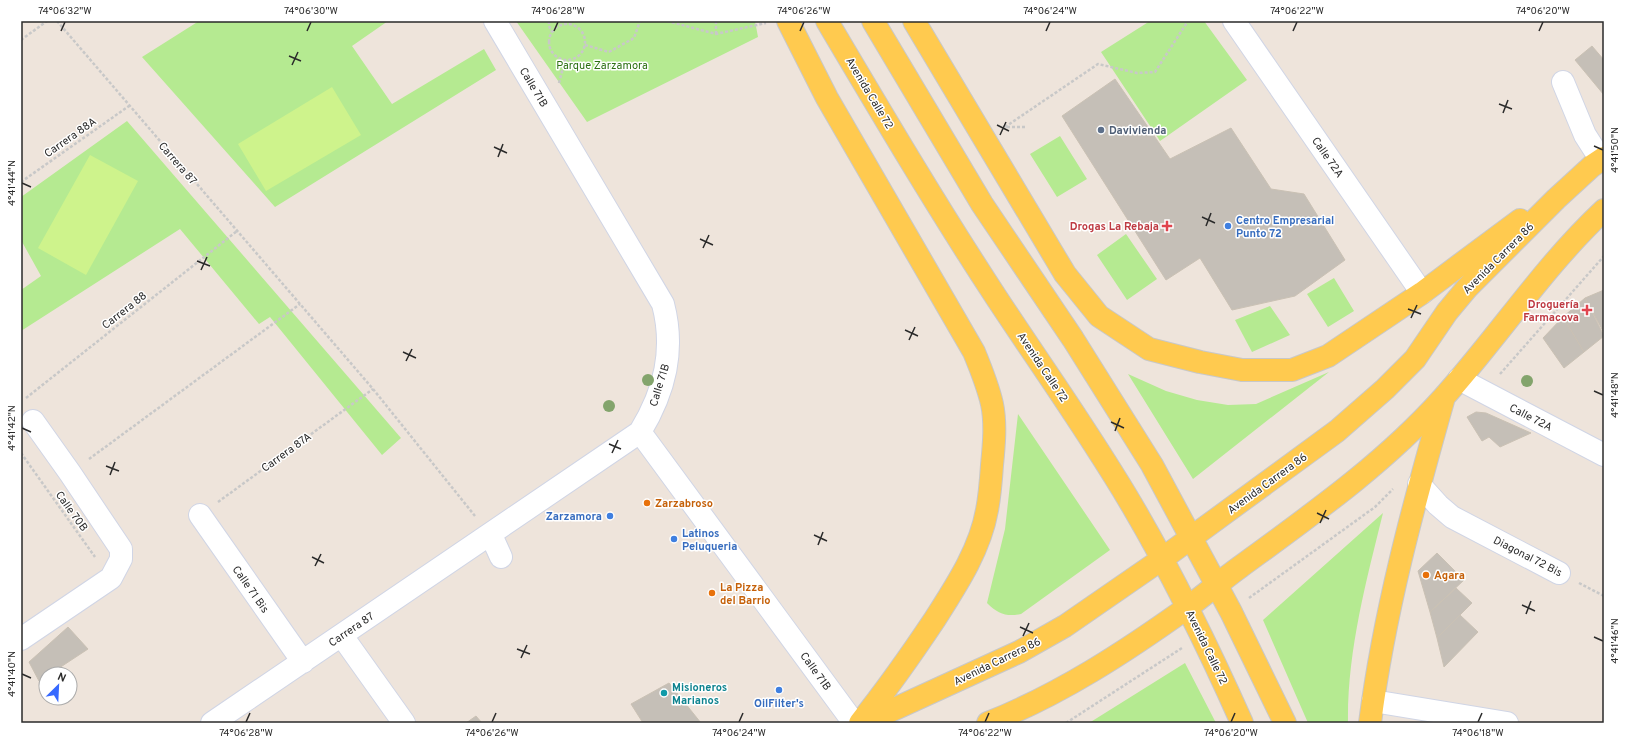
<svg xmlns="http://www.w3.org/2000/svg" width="1625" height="744" font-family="Overpass,sans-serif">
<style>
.green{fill:#b5ea91}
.pitch{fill:#cef38c}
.building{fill:#c5bfb7;stroke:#cac1b4}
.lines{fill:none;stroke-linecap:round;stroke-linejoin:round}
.minor-casing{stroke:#d0d5e5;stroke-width:24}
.major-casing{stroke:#c8c8c8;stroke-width:24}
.path{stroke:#c8c8c8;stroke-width:2.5;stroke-dasharray:3 2;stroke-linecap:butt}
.minor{stroke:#fff;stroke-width:22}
.major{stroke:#ffca4f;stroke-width:22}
.tree{fill:#83a46c}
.ticks{fill:none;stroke:#2a2a2a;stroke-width:1.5}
.service-dot{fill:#5c6f8a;stroke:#fff;stroke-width:1.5}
.health-dot{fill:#e0444e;stroke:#fff;stroke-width:1.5}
.shop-dot{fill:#3f7fe0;stroke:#fff;stroke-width:1.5}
.food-dot{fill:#e8710a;stroke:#fff;stroke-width:1.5}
.culture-dot{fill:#0f9aa8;stroke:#fff;stroke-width:1.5}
.labels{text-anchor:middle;stroke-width:3;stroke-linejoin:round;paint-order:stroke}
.park-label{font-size:11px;fill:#2c7012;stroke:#fff}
.street-label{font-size:11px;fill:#2a2a2a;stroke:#fff}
.service-label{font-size:11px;font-weight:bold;fill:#4e5e75;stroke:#fff;text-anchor:start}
.shop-label{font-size:11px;font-weight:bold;fill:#366cbe;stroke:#fff;text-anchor:start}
.health-label{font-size:11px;font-weight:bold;fill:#be3a42;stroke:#fff;text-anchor:end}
.food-label{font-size:11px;font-weight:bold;fill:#c56008;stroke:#fff;text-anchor:start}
.culture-label{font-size:11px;font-weight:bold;fill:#0d838f;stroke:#fff;text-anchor:start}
.neatline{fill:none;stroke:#2a2a2a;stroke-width:1.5}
.ticks-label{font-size:10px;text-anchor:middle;fill:#2a2a2a}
</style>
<rect width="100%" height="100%" fill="#eee4db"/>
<!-- green -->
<path class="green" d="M199,21H388L352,46L392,104L484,49L496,70L275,207L142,57Z
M516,21H755L758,37L587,122Z
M1150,21H1204L1247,80L1160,141L1101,52Z
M127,121L401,438L382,455L270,317L259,324L180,229L21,331V290L41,276L21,240V197Z
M1060,136L1087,179L1057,197L1030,154Z
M1126,234L1157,279L1127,300L1097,255Z
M1334,278L1354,311L1328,327L1307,294Z
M1270,306L1290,335L1252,352L1235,320Z
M1329,372L1193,479L1128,374L1166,391L1197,400L1228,405L1256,404Z
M1018,414L1110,550L1021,614C1007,617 998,614 987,603L1005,529Z
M1383,513C1366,582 1347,652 1348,723H1308L1263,620Z
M1185,663L1216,723H1089Z"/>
<!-- pitch -->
<path class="pitch" d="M332,87L361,135L266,191L238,144Z
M90,155L138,181L86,275L38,248Z"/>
<!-- building -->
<path class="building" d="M1592,46L1604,60V95L1575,60Z
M1115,79L1170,159L1231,128L1271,189L1304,194L1345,260L1295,296L1232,310L1200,258L1166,280L1062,116Z
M1604,290V333L1585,298Z
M1585,298L1604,336L1584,352L1563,317Z
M1563,317L1584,352L1564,368L1543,338Z
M1476,412L1486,413L1531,433L1500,447L1489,437L1482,441L1467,417Z
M1437,553L1464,580L1430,612L1418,571Z
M1456,588L1472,603L1437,638L1430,612Z
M1460,615L1478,632L1444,667L1437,638Z
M68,627L88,649L50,674H46V676L39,681L29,662Z
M669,683L701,723H643L631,704Z
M476,716L482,723H466Z"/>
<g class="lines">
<defs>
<path id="minor" d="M1234,21L1422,293
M1563,82L1585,135L1601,160
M1459,379L1604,455
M640,432L854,723
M1419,484L1438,505L1452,517L1559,573
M200,515L303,662
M491,535L501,557
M342,636L404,723
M21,639L111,578L121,559V549L70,473L33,421
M1373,701L1507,723
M212,723L640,432C665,391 675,350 663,304L495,21"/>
<path id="major" d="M788,21L827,98L974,352C981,369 988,386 992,404C996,423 994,445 992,465C991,480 990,495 987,510C980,550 956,586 935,619C911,655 887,689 860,723
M827,21C882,114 937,207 996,297C1042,367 1091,435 1133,507C1174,577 1209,649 1242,723
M873,21L982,204L1073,339L1152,465L1231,612L1285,723
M914,21L1065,274L1099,316L1149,349L1200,362L1242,370H1292L1328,356L1422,293L1520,220
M864,723L1019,652L1065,626L1162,559L1337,431L1385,389L1415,359L1447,312L1467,288L1556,199L1592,166L1604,158
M988,723C1061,694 1125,652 1188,607C1206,594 1222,580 1240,567C1311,515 1384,464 1443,398C1498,337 1544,266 1604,210
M1370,723C1384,613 1413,507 1443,401"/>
</defs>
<!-- minor casing -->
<use href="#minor" class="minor-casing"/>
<!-- major casing -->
<use href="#major" class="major-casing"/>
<!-- path -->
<path class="path" d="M57,21L373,389L475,516
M549,21V26L552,32
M667,21L716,34L766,23
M716,21V34
M549 42a18 18 0 1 1 36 0a18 18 0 1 1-36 0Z
M21,40L47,21
M585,45L609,52L634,38L640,21
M559,83L565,60
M1025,127H1005L1098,64L1137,73L1155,72L1188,21
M21,182L129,106
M1500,374L1604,256
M26,398L237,231
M21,453L95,557
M89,459L300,304
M218,502L373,389
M1579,583L1604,596
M1249,598L1375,507L1393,489
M1066,723L1182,648"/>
<!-- minor -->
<use href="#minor" class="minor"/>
<!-- major -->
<use href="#major" class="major"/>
</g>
<!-- trees -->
<g class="tree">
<circle cx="648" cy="380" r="6"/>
<circle cx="1527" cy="381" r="6"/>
<circle cx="609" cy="406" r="6"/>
</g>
<!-- ticks -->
<path class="ticks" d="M61,31L65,22M307,31L311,22M554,31L558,22M800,31L804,22M1046,31L1050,22M1293,31L1297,22M1539,31L1543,22M289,56L301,61M292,65L298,52M1499,104L1512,109M1503,113L1508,100M997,125L1009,131M1000,135L1006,122M1594,146L1603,150M494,147L507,153M498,157L503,144M22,183L31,187M1202,217L1215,223M1206,226L1211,213M700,239L713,245M703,248L709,235M197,261L210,266M201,270L207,257M1408,309L1421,314M1411,318L1417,305M905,330L918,336M909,340L915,327M403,352L416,358M406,361L412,349M1594,391L1603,395M1111,422L1124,428M22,428L31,432M1115,431L1120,418M609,444L621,449M612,453L618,440M106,466L119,471M110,475L115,462M1317,513L1329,519M1320,523L1326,510M814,535L827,541M818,545L823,532M312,557L324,563M315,566L321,554M1522,605L1535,611M1526,614L1531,601M1020,627L1033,633M1023,636L1029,623M1594,637L1603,641M517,649L530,654M521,658L527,645M22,674L31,678M246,722L250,713M492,722L496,713M739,722L743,713M985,722L989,713M1231,722L1235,713M1478,722L1482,713"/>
<!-- markers -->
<circle class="service-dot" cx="1101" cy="130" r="4"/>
<g class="health-dot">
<path d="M1165 220h4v4h4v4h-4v4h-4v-4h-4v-4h4z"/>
<path d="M1585 304h4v4h4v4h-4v4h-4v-4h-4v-4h4z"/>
</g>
<g class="shop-dot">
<circle cx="1228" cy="226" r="4"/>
<circle cx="610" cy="516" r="4"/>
<circle cx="674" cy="539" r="4"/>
<circle cx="779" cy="690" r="4"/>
</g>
<g class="food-dot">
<circle cx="647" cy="503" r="4"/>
<circle cx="1426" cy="575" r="4"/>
<circle cx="712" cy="593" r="4"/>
</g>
<circle class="culture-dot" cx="664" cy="693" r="4"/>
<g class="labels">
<!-- park labels -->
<g class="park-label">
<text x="602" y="69">Parque Zarzamora</text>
</g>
<!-- street labels -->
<g class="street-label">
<text transform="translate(534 87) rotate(59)" y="4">Calle 71B</text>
<text transform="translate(870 93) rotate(59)" y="4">Avenida Calle 72</text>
<text transform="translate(70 137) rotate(-35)" y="4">Carrera 88A</text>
<text transform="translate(1328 157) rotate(55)" y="4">Calle 72A</text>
<text transform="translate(178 163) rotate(49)" y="4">Carrera 87</text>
<text transform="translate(1498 258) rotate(-45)" y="4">Avenida Carrera 86</text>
<text transform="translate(124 310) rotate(-38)" y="4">Carrera 88</text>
<text transform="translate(1043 367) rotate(56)" y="4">Avenida Calle 72</text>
<text transform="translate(659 385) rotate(-73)" y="4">Calle 71B</text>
<text transform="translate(1531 417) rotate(27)" y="4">Calle 72A</text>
<text transform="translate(286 452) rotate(-36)" y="4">Carrera 87A</text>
<text transform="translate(1267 483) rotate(-36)" y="4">Avenida Carrera 86</text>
<text transform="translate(72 511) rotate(54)" y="4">Calle 70B</text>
<text transform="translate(1528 556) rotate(27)" y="4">Diagonal 72 Bis</text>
<text transform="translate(251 589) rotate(55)" y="4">Calle 71 Bis</text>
<text transform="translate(351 629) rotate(-34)" y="4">Carrera 87</text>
<text transform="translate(1207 647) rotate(64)" y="4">Avenida Calle 72</text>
<text transform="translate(997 661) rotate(-26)" y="4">Avenida Carrera 86</text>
<text transform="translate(816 671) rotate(54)" y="4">Calle 71B</text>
</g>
<!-- service labels -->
<g class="service-label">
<text x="1109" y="134">Davivienda</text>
</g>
<!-- shop labels -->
<g class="shop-label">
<text x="1236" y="224">Centro Empresarial<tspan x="1236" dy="13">Punto 72</tspan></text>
<text x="602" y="520" text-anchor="end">Zarzamora</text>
<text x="682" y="537">Latinos<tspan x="682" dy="13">Peluqueria</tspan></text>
<text x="779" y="707" text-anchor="middle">OilFilter's</text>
</g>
<!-- health labels -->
<g class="health-label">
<text x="1159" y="230">Drogas La Rebaja</text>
<text x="1579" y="308">Droguería<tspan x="1579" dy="13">Farmacova</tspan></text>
</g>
<!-- food labels -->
<g class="food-label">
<text x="655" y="507">Zarzabroso</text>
<text x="1434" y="579">Agara</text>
<text x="720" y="591">La Pizza<tspan x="720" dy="13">del Barrio</tspan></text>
</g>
<!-- culture labels -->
<g class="culture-label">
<text x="672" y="691">Misioneros<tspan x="672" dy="13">Marianos</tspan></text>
</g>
</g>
<!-- border -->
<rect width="1625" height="744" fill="none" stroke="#ffffff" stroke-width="44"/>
<!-- north arrow -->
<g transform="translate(58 686) rotate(24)"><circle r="19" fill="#ffffff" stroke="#aaaaaa"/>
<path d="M0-3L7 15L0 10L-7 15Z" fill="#3769ff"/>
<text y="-6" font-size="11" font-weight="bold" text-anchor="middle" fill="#2a2a2a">N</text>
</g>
<rect x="22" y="22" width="1581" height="700" class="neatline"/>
<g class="ticks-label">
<text x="65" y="14">74°06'32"W</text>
<text x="311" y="14">74°06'30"W</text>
<text x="558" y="14">74°06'28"W</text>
<text x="804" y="14">74°06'26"W</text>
<text x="1050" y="14">74°06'24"W</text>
<text x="1297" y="14">74°06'22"W</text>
<text x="1543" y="14">74°06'20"W</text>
<text transform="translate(1614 150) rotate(-90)" y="4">4°41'50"N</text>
<text transform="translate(11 183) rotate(-90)" y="4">4°41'44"N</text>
<text transform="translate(1614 395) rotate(-90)" y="4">4°41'48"N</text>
<text transform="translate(11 428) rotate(-90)" y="4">4°41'42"N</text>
<text transform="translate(1614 641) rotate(-90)" y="4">4°41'46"N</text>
<text transform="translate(11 674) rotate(-90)" y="4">4°41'40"N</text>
<text x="246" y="736">74°06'28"W</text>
<text x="492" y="736">74°06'26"W</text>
<text x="739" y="736">74°06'24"W</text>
<text x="985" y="736">74°06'22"W</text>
<text x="1231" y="736">74°06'20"W</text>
<text x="1478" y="736">74°06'18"W</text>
</g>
</svg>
